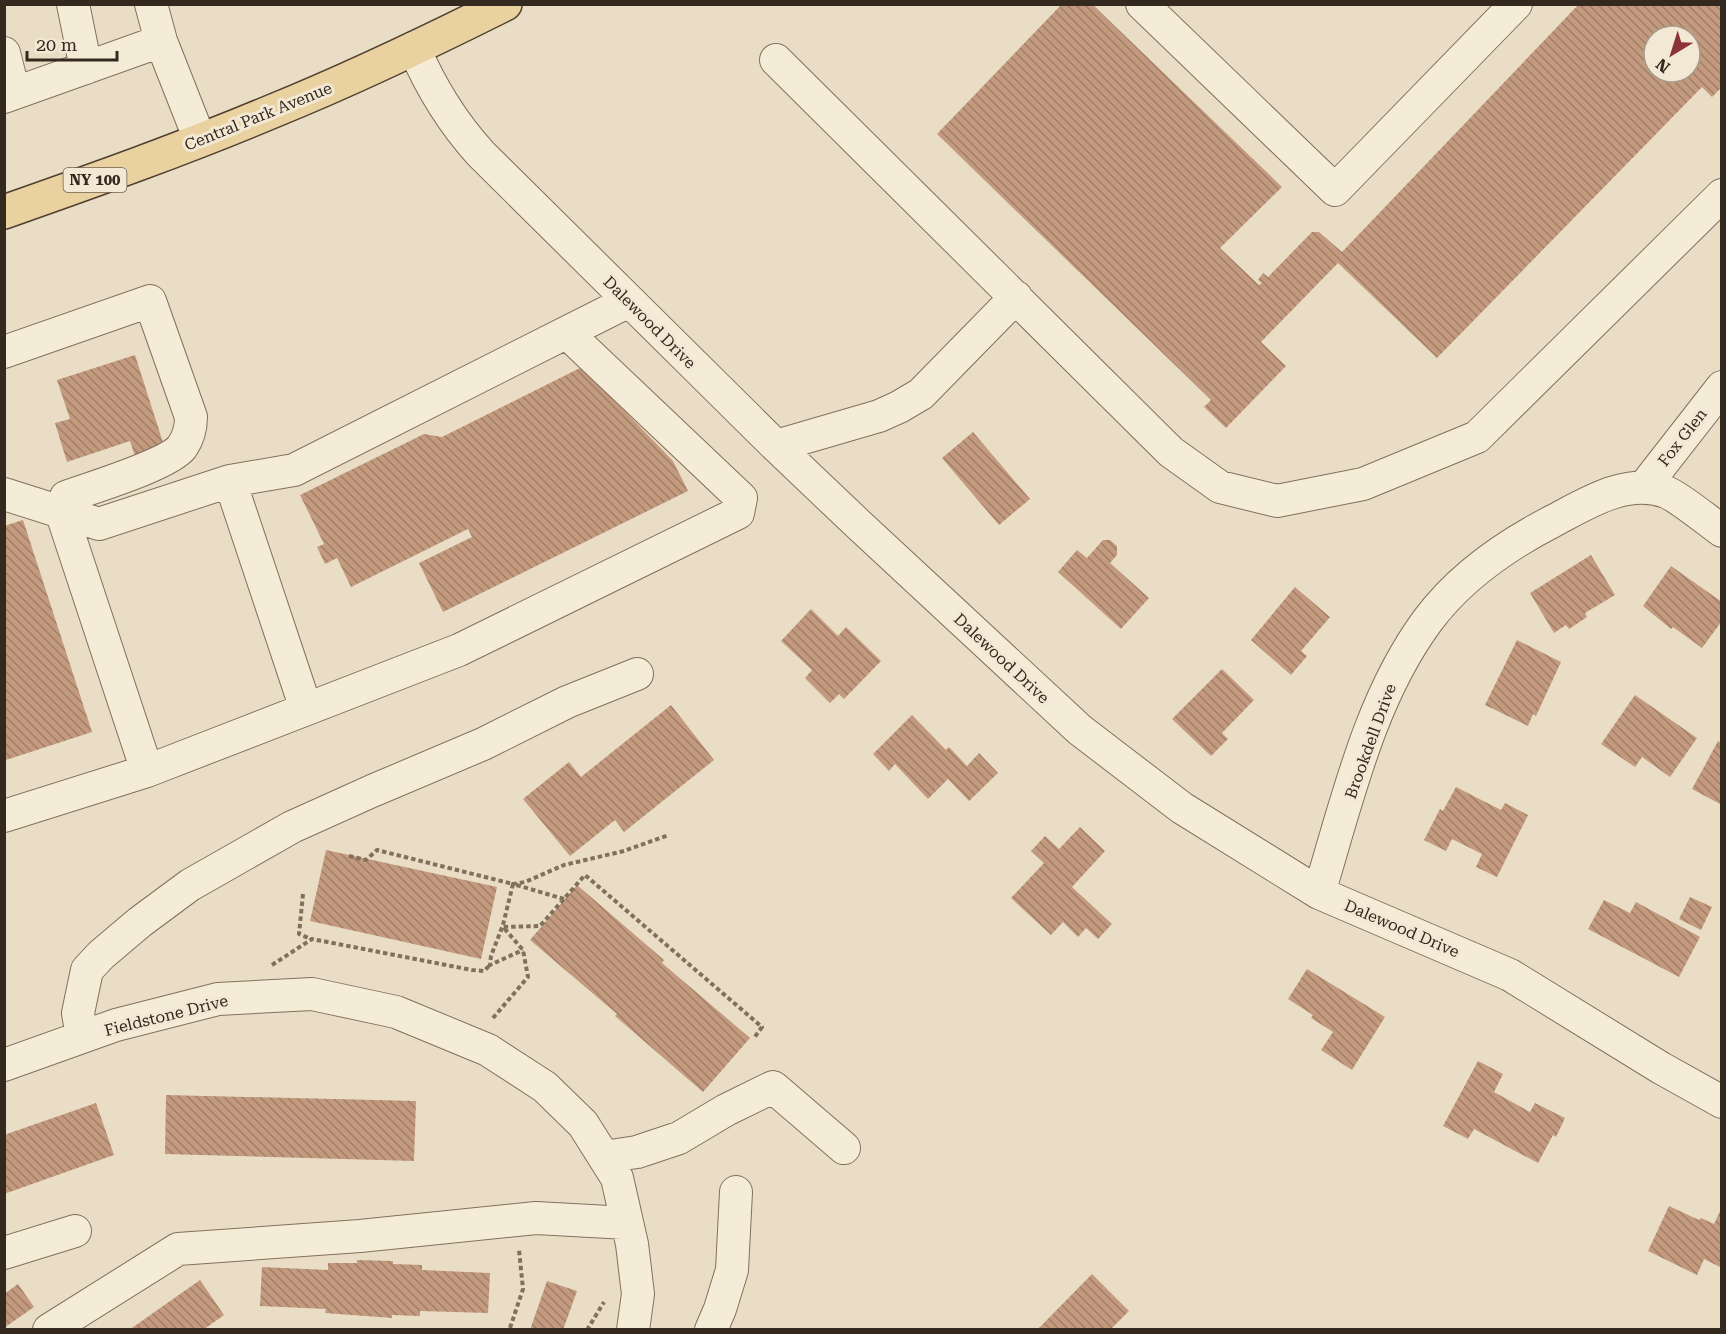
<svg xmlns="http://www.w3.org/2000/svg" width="1726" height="1334" font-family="'Roboto Serif',serif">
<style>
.building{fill:url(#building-back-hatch);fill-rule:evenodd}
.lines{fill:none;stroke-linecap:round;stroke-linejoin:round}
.minor-casing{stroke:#82705d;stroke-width:34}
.major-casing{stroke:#503f31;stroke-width:36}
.path{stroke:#82705d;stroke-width:4;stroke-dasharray:4.5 3;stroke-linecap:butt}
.minor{stroke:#f5ecd7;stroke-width:32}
.major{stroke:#e9d1a0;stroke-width:33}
.labels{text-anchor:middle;stroke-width:6;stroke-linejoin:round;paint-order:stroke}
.shield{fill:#f2e8d4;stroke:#6d6255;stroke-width:1.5}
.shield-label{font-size:15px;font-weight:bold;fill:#34291f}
.street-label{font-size:16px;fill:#34291f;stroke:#f2e8d4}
</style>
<defs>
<pattern id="building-back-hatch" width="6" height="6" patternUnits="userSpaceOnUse" patternTransform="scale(1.5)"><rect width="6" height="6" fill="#c49a7f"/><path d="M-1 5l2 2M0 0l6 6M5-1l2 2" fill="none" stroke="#a07e67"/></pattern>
</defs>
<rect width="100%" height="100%" fill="#e9dec5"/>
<!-- building -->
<path class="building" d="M1062,4H1092L1282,187L1220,248L1259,285L1262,283L1258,280L1263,273L1268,277L1312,232H1319L1342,252L1579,4H1722V87L1712,97L1702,87L1437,358L1338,263L1261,342L1286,366L1226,428L1204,407L1211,400L937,134ZM1654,36H1690V72H1654Z
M135,355L167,455L138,465L130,441L67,462L55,423L70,419L57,380Z
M582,367L673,461L688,491L443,612L419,563L472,537L468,529L351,587L337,558L325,564L317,547L324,544L300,495L424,434L442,437Z
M973,432L1030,499L999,525L942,458Z
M23,520L92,732L6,760L4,526Z
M1103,540H1110L1117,546V555L1110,563L1149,598L1121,629L1058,572L1077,550L1087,558Z
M1591,555L1615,595L1585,613L1587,617L1569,629L1566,625L1554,633L1530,593Z
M1671,566L1722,602V621L1702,648L1673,627L1671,629L1643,606Z
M1295,587L1330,617L1301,651L1307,656L1291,675L1251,640Z
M811,609L838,636L846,627L881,661L844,699L839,694L830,703L805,678L812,670L781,641Z
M1517,640L1561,662L1536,716L1533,714L1528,726L1485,705Z
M1222,669L1254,700L1222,733L1228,739L1211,756L1172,719Z
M1635,695L1697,738L1670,777L1642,757L1635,767L1601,744Z
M671,705L714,760L624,832L615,820L570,856L523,799L569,762L581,777Z
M912,715L946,750L949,747L967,766L979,753L998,773L969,801L948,779L928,799L895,764L889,771L873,754Z
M1718,741L1722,743V805L1692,789Z
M1456,787L1501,810L1505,803L1528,815L1497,877L1476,867L1482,854L1452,839L1446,851L1424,840L1440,809L1443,811Z
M1080,827L1105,851L1072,887L1112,924L1098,939L1086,928L1078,937L1063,922L1051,935L1011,898L1044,863L1031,851L1045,836L1059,849Z
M326,850L497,887L481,959L310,921Z
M577,885L664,960L662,963L750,1038L703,1092L615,1016L617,1014L530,940Z
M1690,897L1712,907L1701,930L1679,919Z
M1604,900L1630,913L1636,902L1700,937L1679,977L1588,929Z
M1307,969L1385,1017L1352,1070L1321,1050L1333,1032L1311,1018L1313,1015L1288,999Z
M1478,1061L1503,1074L1494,1092L1530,1112L1535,1103L1565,1118L1556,1137L1553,1135L1538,1163L1474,1129L1468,1139L1443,1126Z
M166,1095L416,1101L414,1161L165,1154Z
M96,1103L114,1155L4,1194V1135Z
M1669,1206L1699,1220L1701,1218L1714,1224L1722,1207V1268L1704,1259L1697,1275L1648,1251Z
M357,1260L393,1261V1264L422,1265V1270L490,1273L488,1313L420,1311V1316L392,1315V1318L325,1313L326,1309L260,1306L262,1267L328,1270V1263H357Z
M1092,1274L1129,1311L1110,1330H1037Z
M200,1280L224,1315L203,1330H129Z
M547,1281L577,1291L563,1330H530Z
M18,1284L34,1307L4,1328V1294Z"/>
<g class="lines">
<defs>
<path id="minor" d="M73,4L86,68
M151,4L161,41L200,140
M1142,4L1335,190L1516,4
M414,48C431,88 452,122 481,154L776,446L858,524L1080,730L1182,808L1319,893L1510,975L1661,1068L1722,1102
M4,53L14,93
M776,60L1171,452L1220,487L1277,501L1363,484L1477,437L1722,195
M4,97L161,41
M4,352L150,301L191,417C191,428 189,437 182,447C168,465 90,488 66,497L61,511L147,771L459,650L738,513L741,498L567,333
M776,446L879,416L899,407L921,394L1016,297
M230,481L306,709
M1644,487L1722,387
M4,494L99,524L230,481L294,470L629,301
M4,816L147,771
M1319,893C1347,801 1370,698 1428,620C1460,577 1508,544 1555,520C1589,502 1627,478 1666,492C1679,497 1708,521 1722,531
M82,1037L78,1013L87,970L101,955L140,922L190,885L292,827L372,791L483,744L567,702L637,674
M4,1065L116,1025L218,999L312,994L396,1012L488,1050L545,1087L583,1124L617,1178L632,1244L638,1294L633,1330
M604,1157L637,1152L679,1138L726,1110L773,1087L844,1148
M4,1253L75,1231
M49,1330L178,1249L360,1236L536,1218L627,1223
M711,1330L720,1309L732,1270L736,1192"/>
<path id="major" d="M4,212C95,180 185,148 273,111C352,79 429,42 505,4"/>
</defs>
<!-- minor casing -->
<use href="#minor" class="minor-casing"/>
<!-- major casing -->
<use href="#major" class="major-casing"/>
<!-- path -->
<path class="path" d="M349,856L366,860L377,850L513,884L503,925L491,956L490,965L523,950
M303,894L299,934L311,939
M564,899L513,884L525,882L564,865L624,851L669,835
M272,965L312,939L472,970L484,971L490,965
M493,1018L528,977L523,950L503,927L540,926L585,875L762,1027L754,1038
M510,1328L523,1289L519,1250
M502,1330H510
M587,1330L604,1302"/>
<!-- minor -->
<use href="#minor" class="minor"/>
<!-- major -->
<use href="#major" class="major"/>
</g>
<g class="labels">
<!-- shield labels -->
<rect class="shield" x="63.5" y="168" width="63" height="24" rx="4.5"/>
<g class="shield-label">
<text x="95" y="185">NY 100</text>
</g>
<!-- street labels -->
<g class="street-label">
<text transform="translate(258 116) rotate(-22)" y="6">Central Park Avenue</text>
<text transform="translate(650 322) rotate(45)" y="6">Dalewood Drive</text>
<text transform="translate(1682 437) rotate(-52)" y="6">Fox Glen</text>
<text transform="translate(1002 658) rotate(43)" y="6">Dalewood Drive</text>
<text transform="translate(1370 741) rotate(-70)" y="6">Brookdell Drive</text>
<text transform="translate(1402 928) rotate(23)" y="6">Dalewood Drive</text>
<text transform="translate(166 1015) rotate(-14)" y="6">Fieldstone Drive</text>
</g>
</g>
<!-- border -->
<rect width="1726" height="1334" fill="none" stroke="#34291f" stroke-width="12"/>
<!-- north arrow -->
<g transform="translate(1672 54) rotate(218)"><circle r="28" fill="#f2e8d4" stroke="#a69c8c" stroke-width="1.5"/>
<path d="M0-4.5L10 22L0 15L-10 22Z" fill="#8b3335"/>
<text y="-9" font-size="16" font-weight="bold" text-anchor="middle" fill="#34291f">N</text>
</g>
<!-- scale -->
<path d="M27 51v9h90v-9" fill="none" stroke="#34291f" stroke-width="3"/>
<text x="36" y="51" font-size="18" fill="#34291f" stroke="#f2e8d4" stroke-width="4.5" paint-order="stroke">20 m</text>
</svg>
